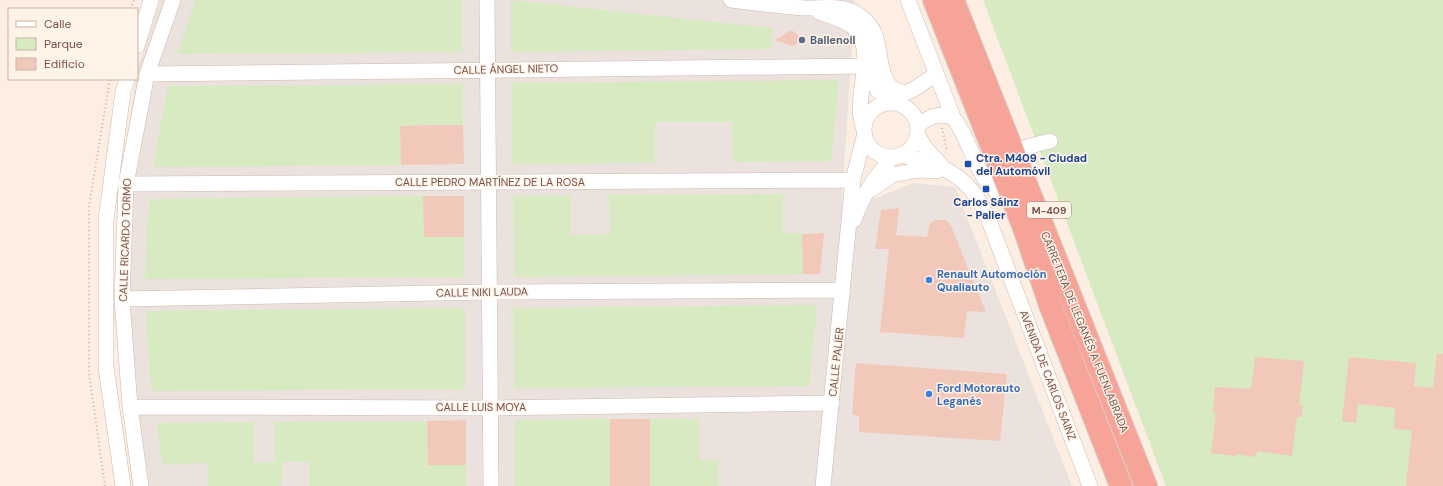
<svg xmlns="http://www.w3.org/2000/svg" width="1443" height="486" font-family="'DM Sans',sans-serif">
<style>
.industrial{fill:#ebe2dd}
.green{fill:#d7eac1}
.building{fill:#f2c8ba}
.lines{fill:none;stroke-linecap:round;stroke-linejoin:round}
.minor-casing{stroke:#d0b7ac;stroke-width:16}
.highway-casing{stroke:#d8cfcc;stroke-width:24}
.path{stroke:#d6ab9d;stroke-width:2;stroke-dasharray:1 3;stroke-linecap:butt}
.minor{stroke:#fff;stroke-width:15}
.highway{stroke:#f7a498;stroke-width:22}
.service-dot{fill:#5c6f8a;stroke:#fff3e8;stroke-width:1.5}
.transit-dot{fill:#1a4fb4;stroke:#fff3e8;stroke-width:1.5}
.shop-dot{fill:#3f7fe0;stroke:#fff3e8;stroke-width:1.5}
.labels{text-anchor:middle;stroke-width:3;stroke-linejoin:round;paint-order:stroke}
.shield{fill:#fff3e8;stroke:#9e8279;stroke-width:1}
.shield-label{font-size:10px;font-weight:bold;fill:#745249}
.service-label{font-size:11px;font-weight:bold;fill:#4e5e75;stroke:#fff3e8;text-anchor:start}
.street-label{font-size:11px;fill:#745249;stroke:#fff3e8}
.transit-label{font-size:11px;font-weight:bold;fill:#164399;stroke:#fff3e8;text-anchor:start}
.shop-label{font-size:11px;font-weight:bold;fill:#366cbe;stroke:#fff3e8;text-anchor:start}
</style>
<rect width="100%" height="100%" fill="#fceee2"/>
<!-- industrial -->
<path class="industrial" d="M160,0H855L842,199L876,198L914,183L955,187L1072,486H132L114,313L119,185L136,79H137V71Z"/>
<!-- green -->
<path class="green" d="M195,0H462V52L177,54Z
M511,0L772,28V49L511,52Z
M983,0H1443V486H1166Z
M839,80L831,161L733,162L732,122H655V163L513,164L512,83Z
M463,84V125L400,126L401,165L153,167L168,86Z
M783,194V233L802,234L803,274L514,277L513,196L571,195V235H610L609,195Z
M423,196L424,236L464,237V277L145,279L147,222L150,199Z
M817,305L809,386L514,388L513,308Z
M465,308V389L152,391L148,351L146,311Z
M610,419V486H515V420Z
M650,419H699L700,460H718L719,486H650Z
M427,421L428,464L466,465V486H310L309,462H282L281,486H208L207,463L162,464L157,423L254,422V463L275,462L274,422Z"/>
<!-- building -->
<path class="building" d="M790,31H793L798,35L799,40L797,44L792,46L775,40Z
M440,125H463L464,164L401,165L400,126Z
M423,196H464V237H424Z
M899,208L896,235L927,237L930,223L937,220H946L951,226L986,312L967,311L964,338L880,332L889,249H875L881,210Z
M824,233L820,274H803L802,234Z
M1437,353L1443,354V486H1406L1412,430L1394,429L1395,408L1358,404L1356,423L1342,421L1349,357L1416,363L1414,386L1433,388Z
M1255,357L1304,361L1299,405L1303,406L1301,417H1297L1292,456L1257,451L1256,457L1236,454L1235,456L1211,453L1216,413H1213L1215,387L1251,389Z
M856,363L1007,374L1000,441L859,432V416L852,414Z
M610,419H650V486H610Z
M466,420V465H428L427,421Z"/>
<g class="lines">
<defs>
<path id="minor" d="M487,0L491,486
M731,0C755,3 780,6 804,8C823,9 844,3 860,16C867,21 872,27 875,35C881,51 879,83 896,90C899,91 902,93 905,93C914,91 921,84 929,79
M908,0L953,117C966,134 972,157 983,176C987,183 994,189 1000,195
M819,12C830,16 843,19 852,26C875,45 860,84 860,109C860,115 862,121 863,127
M137,46L151,0
M871,61L872,71L877,90L894,103
M147,74L864,66
M864 130a27 27 0 1 1 54 0a27 27 0 1 1-54 0Z
M917,125C932,116 936,113 953,117
M917,134L926,149L942,166
M1026,147L1050,141
M902,155C932,164 956,168 976,196C981,202 984,211 988,218L1090,486
M126,184L853,180
M872,189L892,175L919,170L937,171
M854,220C862,196 876,175 893,157
M122,299L489,292L843,290
M130,407L491,408L832,403
M123,486L106,367V220L123,92L127,79
M141,486L130,407L122,299L126,184L147,74L173,0
M823,486L853,180L864,137"/>
<path id="highway" d="M934,0L1024,228L1050,305L1121,486
M953,0L1146,486"/>
</defs>
<!-- minor casing -->
<use href="#minor" class="minor-casing"/>
<!-- highway casing -->
<use href="#highway" class="highway-casing"/>
<!-- path -->
<path class="path" d="M131,9L134,0
M942,128L947,151
M105,486L89,373V206L110,79"/>
<!-- minor -->
<use href="#minor" class="minor"/>
<!-- highway -->
<use href="#highway" class="highway"/>
</g>
<!-- markers -->
<circle class="service-dot" cx="802" cy="40" r="4"/>
<g class="transit-dot">
<rect x="964" y="160" width="8" height="8" rx="2"/>
<rect x="982" y="185" width="8" height="8" rx="2"/>
</g>
<g class="shop-dot">
<circle cx="929" cy="280" r="4"/>
<circle cx="929" cy="394" r="4"/>
</g>
<g class="labels">
<!-- shield labels -->
<rect class="shield" x="1027" y="202" width="44" height="16" rx="3"/>
<g class="shield-label">
<text x="1049" y="214">M-409</text>
</g>
<!-- service labels -->
<g class="service-label">
<text x="810" y="44">Ballenoil</text>
</g>
<!-- street labels -->
<g class="street-label">
<text transform="translate(506 69) rotate(-1)" y="4">CALLE ÁNGEL NIETO</text>
<text x="490" y="186">CALLE PEDRO MARTÍNEZ DE LA ROSA</text>
<text transform="translate(125 240) rotate(-88)" y="4">CALLE RICARDO TORMO</text>
<text transform="translate(482 292) rotate(-1)" y="4">CALLE NIKI LAUDA</text>
<text transform="translate(1085 332) rotate(68)" y="4">CARRETERA DE LEGANÉS A FUENLABRADA</text>
<text transform="translate(836 362) rotate(-84)" y="4">CALLE PALIER</text>
<text transform="translate(1048 375) rotate(69)" y="4">AVENIDA DE CARLOS SAINZ</text>
<text x="481" y="411">CALLE LUIS MOYA</text>
</g>
<!-- transit labels -->
<g class="transit-label">
<text x="976" y="162">Ctra. M409 - Ciudad<tspan x="976" dy="13">del Automóvil</tspan></text>
<text x="986" y="206" text-anchor="middle">Carlos Sáinz<tspan x="986" dy="13">- Palier</tspan></text>
</g>
<!-- shop labels -->
<g class="shop-label">
<text x="937" y="278">Renault Automoción<tspan x="937" dy="13">Qualiauto</tspan></text>
<text x="937" y="392">Ford Motorauto<tspan x="937" dy="13">Leganés</tspan></text>
</g>
</g>
<!-- legend -->
<rect x="8" y="8" width="130" height="72" fill="#fff3e8" stroke="#c7b3a8"/>
<rect x="16" y="21" width="20" height="6" fill="#ffffff" stroke="#c7b3a8"/>
<text x="44" y="28" font-size="12" fill="#745249">Calle</text>
<rect x="16" y="38" width="20" height="12" fill="#d7eac1" stroke="#c7b3a8"/>
<text x="44" y="48" font-size="12" fill="#745249">Parque</text>
<rect x="16" y="58" width="20" height="12" fill="#f2c8ba" stroke="#c7b3a8"/>
<text x="44" y="68" font-size="12" fill="#745249">Edificio</text>
</svg>
